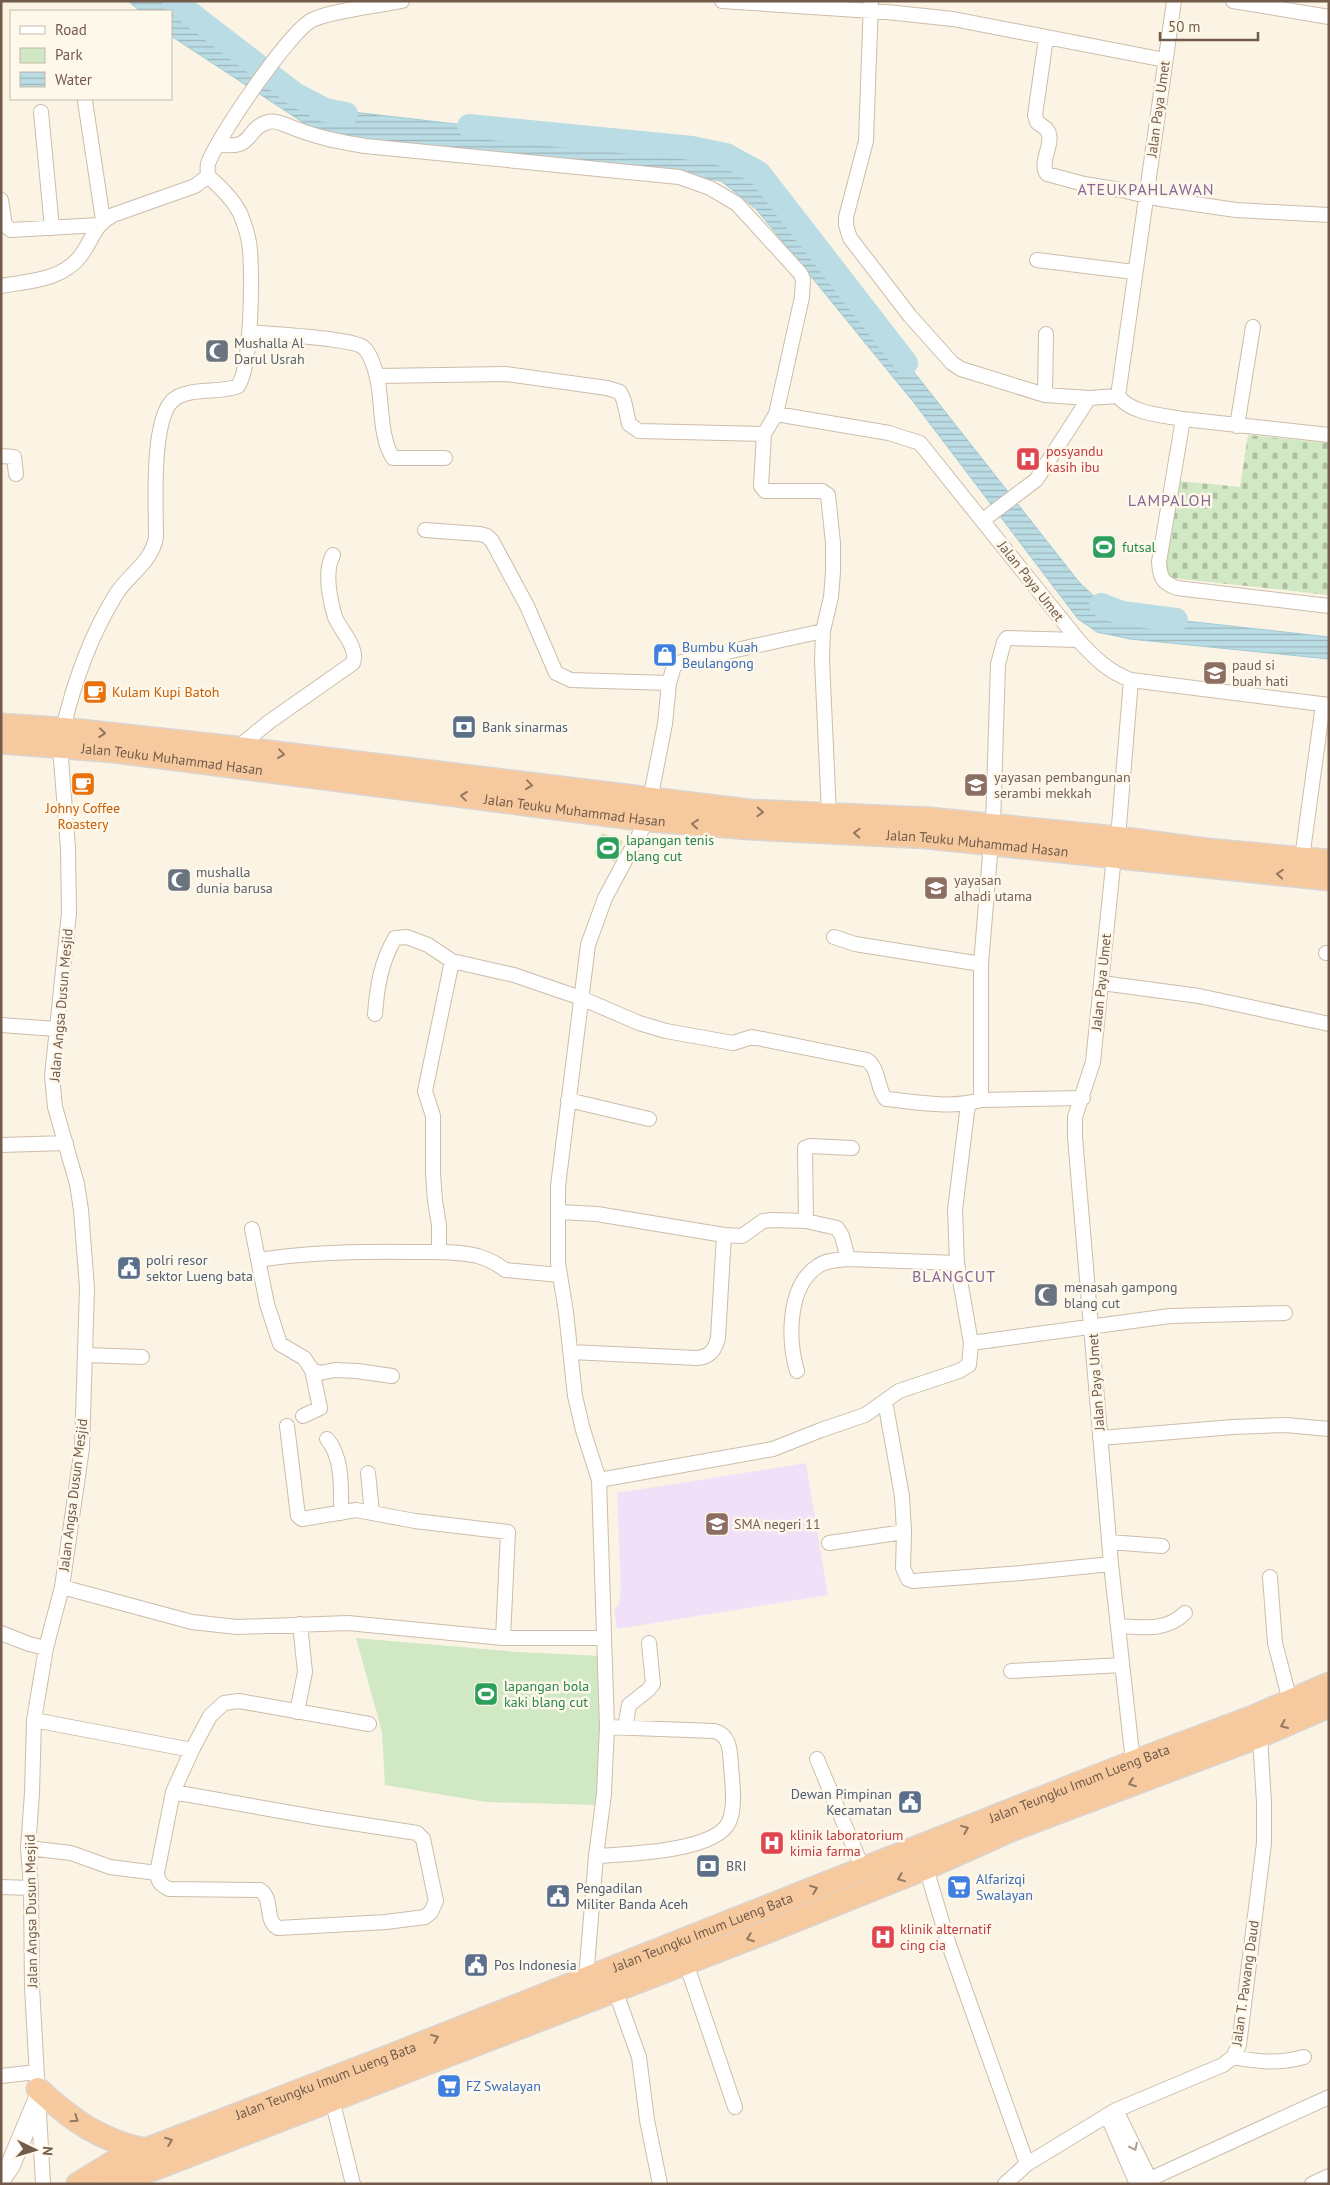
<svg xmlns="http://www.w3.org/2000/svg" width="1330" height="2185" font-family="'PT Sans',sans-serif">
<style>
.education{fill:#f1e1f8}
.cemetery{fill:url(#cemetery-stones)}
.park{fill:#d0e8c3}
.water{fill:url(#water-rules);stroke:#a0cad6}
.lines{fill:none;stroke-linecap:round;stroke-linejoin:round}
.river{stroke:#badce4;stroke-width:24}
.minor-casing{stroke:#cdbcab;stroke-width:16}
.secondary-casing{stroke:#cfbca9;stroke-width:21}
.trunk-casing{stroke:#dbd4d0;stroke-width:25}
.minor{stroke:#fff;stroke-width:14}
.secondary{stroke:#fff;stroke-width:19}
.trunk{stroke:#f6ca9e;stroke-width:22}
.oneway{stroke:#947760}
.oneway2{stroke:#ab9d93}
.labels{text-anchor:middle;stroke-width:5;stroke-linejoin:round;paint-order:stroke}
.street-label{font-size:14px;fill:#735b4b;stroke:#fef8eb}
.worship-label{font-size:14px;fill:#5b616d;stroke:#fef8eb;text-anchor:start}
.health-label{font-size:14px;fill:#be3a42;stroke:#fef8eb;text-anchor:start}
.leisure-label{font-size:14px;fill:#27864d;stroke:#fef8eb;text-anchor:start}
.shop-label{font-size:14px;fill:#366cbe;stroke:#fef8eb;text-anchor:start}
.education-label{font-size:14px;fill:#785e54;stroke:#fef8eb;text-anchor:start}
.food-label{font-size:14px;fill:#c56008;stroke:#fef8eb;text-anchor:start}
.service-label{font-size:14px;fill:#4e5e75;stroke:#fef8eb;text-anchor:start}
.quarter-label{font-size:16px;letter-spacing:1px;fill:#896696;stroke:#fef8eb}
</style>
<defs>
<pattern id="cemetery-stones" width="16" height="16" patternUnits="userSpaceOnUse" patternTransform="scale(1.25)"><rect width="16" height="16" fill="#d0e8c3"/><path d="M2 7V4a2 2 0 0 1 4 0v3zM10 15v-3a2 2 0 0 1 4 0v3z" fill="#adbfa0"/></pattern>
<pattern id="water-rules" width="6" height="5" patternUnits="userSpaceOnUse" patternTransform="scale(1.25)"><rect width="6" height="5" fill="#badce4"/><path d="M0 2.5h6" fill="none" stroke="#9cb5bb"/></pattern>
</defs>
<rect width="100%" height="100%" fill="#fbf4e4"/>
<!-- education -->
<path class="education" d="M806,1463L828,1595L617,1629L614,1610L619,1604L621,1589L617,1493Z"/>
<!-- cemetery -->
<path class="cemetery" d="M1248,435L1329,443V595L1163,577L1180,481L1240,487Z"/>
<!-- park -->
<path class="park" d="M602,833L623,841L615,862L594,854Z
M356,1638L518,1652L602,1656L600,1805L486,1802L385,1785L382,1732Z"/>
<!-- water -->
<path class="water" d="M128,1H162L221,44L316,106L344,111L680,150L727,162L762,183L789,213L1079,582L1101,603L1132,615L1329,637V659L1130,639L1097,632L1078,619L915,404L756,209L721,181L680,174L342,137L313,129L171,36V11H140Z"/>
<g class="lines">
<!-- river -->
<path class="river" d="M174,1L296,95L325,110L346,114
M469,126L692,148L726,155L759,173L906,363
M1101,605L1122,613L1176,620"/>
<defs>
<path id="minor" d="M722,1L887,12L953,19L1165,60
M871,1L866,141L846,217V225L850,238L910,316L952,363L961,369L1045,395L1089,398
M1233,1L1329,17
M1046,38L1035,115L1037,122C1040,125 1045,127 1047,130C1056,142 1038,162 1047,174L1084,184L1121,190L1160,199L1236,210L1329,215
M85,101L103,220
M41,112L52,228
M218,144C255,151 244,129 268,122C274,120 281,123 286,125C315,137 335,141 365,146L679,177L710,188L737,204L800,273L803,279L802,297L776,414
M1,200L5,225L11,230L99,225
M1037,260L1134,272
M1,286C30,281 64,280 82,254C93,238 95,224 113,215L195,186L208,176
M249,332C269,334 351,338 363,347C374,356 379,384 380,398C382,416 382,441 393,458H445
M377,376L506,374L607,388L620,392L624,401L629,424L639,431L764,434L776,414L889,433L920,443L1078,640C1094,657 1108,672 1131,680L1118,838
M1045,395L1046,334
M1118,396C1132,414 1161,415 1183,419
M1237,426L1253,327
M764,434L761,486L765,491H822L828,495L833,543V572L831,597L823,631L822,660L829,815
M1329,435L1183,419L1159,562C1160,577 1162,583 1177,588L1329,606
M1,456L14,457L16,474
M983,520L1036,480L1089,398L1118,396L1174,1
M425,530L480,534L487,536L492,541L527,606L556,673L571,680L669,683
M1131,680L1329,705
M63,729C74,682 90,637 115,596C128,574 152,563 156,537C156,506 151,423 172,401C175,398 181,395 185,394C202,388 222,393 238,386C252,365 252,278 250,250C249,237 245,225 240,213C232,198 220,187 208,176C208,172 207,168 208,164C216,139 290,31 312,20C333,10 378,6 402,1
M237,748L269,722L353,663C359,648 340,630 335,617C330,600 324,571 333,555
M650,800L665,724L669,683L674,666L681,662L823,631
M993,825L998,664L1004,642L1007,638L1078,640
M1114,856L1093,1062L1075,1117V1137L1111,1564L1133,1762
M1302,858L1323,704
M834,937L855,944L981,964
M1326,953H1329
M1102,983L1199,996L1329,1024
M375,1014C377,987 381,962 395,938L407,937L428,945L452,961L514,975L581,998L639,1023L666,1031L733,1043L752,1037L867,1060C880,1069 876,1088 886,1099C917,1102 951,1109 981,1100L1083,1098
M1,1025L56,1029
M568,1100L649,1119
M981,1100V964L991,843
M1,1145L66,1143
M559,1212L597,1214L724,1235L742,1236L763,1221L772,1220L806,1221L837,1228L842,1236L848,1259L957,1263
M806,1221L805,1148L810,1146L852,1148
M252,1229L267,1304L280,1344L304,1358L312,1370L320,1373L335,1370L357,1371L392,1376
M439,1252V1225L435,1201L433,1173V1116L425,1091L452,961
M258,1260C309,1252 362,1251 413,1252C434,1252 457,1251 478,1256C487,1259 498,1264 505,1270L560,1275
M971,1343L1170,1316L1285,1313
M571,1352L697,1358C710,1357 715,1350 718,1338L724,1235
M86,1355L142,1357
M797,1371C788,1340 787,1286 818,1266C826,1260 838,1260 848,1259
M303,1416L320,1408L312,1370
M287,1426L298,1516L302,1519L356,1510L415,1521L508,1532L503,1638
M1100,1438L1233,1427L1286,1425L1329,1429
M327,1439C343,1457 341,1489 341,1513
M368,1473L372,1513
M599,1480L773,1449L821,1430L865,1415L899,1391L959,1371L969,1365L971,1343L957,1263L955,1210L968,1104
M904,1532L903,1568L908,1579L913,1581L1021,1573L1111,1564
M1109,1542L1162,1546
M829,1543L904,1532L902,1496L885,1401
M1270,1577L1275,1643L1290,1701
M62,1587L192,1622L237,1627L348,1623L503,1638H603
M1118,1626C1143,1627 1165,1632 1185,1613
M1,1633L29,1644L46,1648
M1011,1671L1122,1665
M297,1712L305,1672L300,1624
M34,1720L192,1750
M625,1728L629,1705L648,1690L653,1684L649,1643
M817,1759L863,1869
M173,1792L320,1818L417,1833L423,1839L436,1901L431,1912L425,1917L386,1922L278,1928C264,1921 274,1899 260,1890L169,1889C161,1885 158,1882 157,1873L173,1792L192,1750L210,1716L224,1703L239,1701L369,1724
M28,1848L71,1853L110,1867L157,1873
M596,1856C626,1854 715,1852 729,1822C736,1806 732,1782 731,1765C730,1750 730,1735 714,1731L607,1727
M926,1868L949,1945L1027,2164
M1,1887L31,1888
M686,1963L735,2107
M586,1978L596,1856L604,1794L607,1727L599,1480L583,1430L575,1396L566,1312L558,1263V1186L588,945L605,898L647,820
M615,1990L639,2057L647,2120L660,2184
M1233,2057C1258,2062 1279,2064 1304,2057
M1,2076L36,2072
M332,2099L353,2184
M1116,2110L1152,2184
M1107,2115L1137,2184
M43,2184L32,1987L31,1888L28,1848L32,1793L34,1720L46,1648L62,1587L82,1448L87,1288L81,1210L77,1184L55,1107L52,1076L69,913L68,848L60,747
M1005,2184L1027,2164L1116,2110L1223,2065L1233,2057L1239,2045L1264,1843V1803L1260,1736
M1139,2184L1329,2097
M1312,2184L1329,2176"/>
<path id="secondary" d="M1,2179L10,2166L38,2099"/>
<g id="trunk">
<path d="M1,725L63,729L237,748L750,811L930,819L1118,838L1207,850L1329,861"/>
<path id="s1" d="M1,742L114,751L647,820L749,828L926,837L1329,879"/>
<path d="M38,2089C72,2120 99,2140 145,2150"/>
<path id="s2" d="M78,2184L114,2162L385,2058L1133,1762L1253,1717L1329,1684"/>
<path d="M115,2184L761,1934L926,1868L1011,1830L1260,1736L1329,1706"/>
</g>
</defs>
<!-- minor casing -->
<use href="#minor" class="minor-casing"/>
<!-- secondary casing -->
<use href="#secondary" class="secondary-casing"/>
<!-- trunk casing -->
<use href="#trunk" class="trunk-casing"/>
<!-- minor -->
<use href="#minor" class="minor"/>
<!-- secondary -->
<use href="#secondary" class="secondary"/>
<!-- trunk -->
<use href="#trunk" class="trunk"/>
</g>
<!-- one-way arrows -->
<defs><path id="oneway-chevron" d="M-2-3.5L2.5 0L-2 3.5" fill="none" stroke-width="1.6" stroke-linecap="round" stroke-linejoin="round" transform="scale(1.25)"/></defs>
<g class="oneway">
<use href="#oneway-chevron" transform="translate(102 733) rotate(6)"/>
<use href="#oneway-chevron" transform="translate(281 754) rotate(7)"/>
<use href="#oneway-chevron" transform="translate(529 785) rotate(7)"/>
<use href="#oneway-chevron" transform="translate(464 796) rotate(-173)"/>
<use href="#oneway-chevron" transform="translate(760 812) rotate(3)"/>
<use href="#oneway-chevron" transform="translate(695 824) rotate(-175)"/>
<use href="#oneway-chevron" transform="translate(857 833) rotate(-177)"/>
<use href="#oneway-chevron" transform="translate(1280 874) rotate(-175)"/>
<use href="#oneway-chevron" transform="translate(1284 1725) rotate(156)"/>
<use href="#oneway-chevron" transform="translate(1132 1783) rotate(159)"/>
<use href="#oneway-chevron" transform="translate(965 1829) rotate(-22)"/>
<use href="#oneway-chevron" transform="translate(901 1878) rotate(158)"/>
<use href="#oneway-chevron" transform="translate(814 1889) rotate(-21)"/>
<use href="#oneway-chevron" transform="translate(750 1938) rotate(159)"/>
<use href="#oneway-chevron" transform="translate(435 2038) rotate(-22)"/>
<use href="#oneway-chevron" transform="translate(75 2119) rotate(34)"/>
<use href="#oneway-chevron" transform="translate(169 2141) rotate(-21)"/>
</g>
<use class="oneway2" href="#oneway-chevron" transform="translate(1134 2147) rotate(64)"/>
<!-- icons -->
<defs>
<symbol id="mosque-square" viewBox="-11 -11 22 22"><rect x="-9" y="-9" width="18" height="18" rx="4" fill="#6b7280" stroke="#fef8eb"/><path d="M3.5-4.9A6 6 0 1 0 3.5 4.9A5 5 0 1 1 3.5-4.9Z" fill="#fff"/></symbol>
<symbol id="hospital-square" viewBox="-11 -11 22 22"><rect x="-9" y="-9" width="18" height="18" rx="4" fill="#e0444e" stroke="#fef8eb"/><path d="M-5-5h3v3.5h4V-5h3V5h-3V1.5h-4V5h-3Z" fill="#fff"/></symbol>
<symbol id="stadium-square" viewBox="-11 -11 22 22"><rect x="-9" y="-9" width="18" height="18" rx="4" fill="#2e9e5b" stroke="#fef8eb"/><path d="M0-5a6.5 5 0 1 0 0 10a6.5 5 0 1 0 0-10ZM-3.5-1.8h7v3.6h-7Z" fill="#fff"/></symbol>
<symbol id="shop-square" viewBox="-11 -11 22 22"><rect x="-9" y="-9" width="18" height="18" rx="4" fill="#3f7fe0" stroke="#fef8eb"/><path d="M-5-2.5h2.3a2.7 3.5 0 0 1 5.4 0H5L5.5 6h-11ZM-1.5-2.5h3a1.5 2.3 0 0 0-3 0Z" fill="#fff"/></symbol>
<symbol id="school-square" viewBox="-11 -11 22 22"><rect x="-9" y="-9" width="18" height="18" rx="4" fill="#8d6e63" stroke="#fef8eb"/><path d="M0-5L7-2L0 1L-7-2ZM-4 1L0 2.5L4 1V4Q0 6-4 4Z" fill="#fff"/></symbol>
<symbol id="cafe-square" viewBox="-11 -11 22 22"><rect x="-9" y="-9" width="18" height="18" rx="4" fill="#e8710a" stroke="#fef8eb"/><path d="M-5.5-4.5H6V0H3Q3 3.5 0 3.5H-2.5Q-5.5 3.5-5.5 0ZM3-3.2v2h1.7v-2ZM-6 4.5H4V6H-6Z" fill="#fff"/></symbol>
<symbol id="bank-square" viewBox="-11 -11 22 22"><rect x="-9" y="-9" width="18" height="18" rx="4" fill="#5c6f8a" stroke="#fef8eb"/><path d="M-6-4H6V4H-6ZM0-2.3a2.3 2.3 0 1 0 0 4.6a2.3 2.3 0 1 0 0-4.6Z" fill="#fff"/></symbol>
<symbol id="university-square" viewBox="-11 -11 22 22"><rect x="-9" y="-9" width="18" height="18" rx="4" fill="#8d6e63" stroke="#fef8eb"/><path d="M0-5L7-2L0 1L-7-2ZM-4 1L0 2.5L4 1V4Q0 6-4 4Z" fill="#fff"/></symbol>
<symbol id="civic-square" viewBox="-11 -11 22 22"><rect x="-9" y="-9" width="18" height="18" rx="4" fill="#5c6f8a" stroke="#fef8eb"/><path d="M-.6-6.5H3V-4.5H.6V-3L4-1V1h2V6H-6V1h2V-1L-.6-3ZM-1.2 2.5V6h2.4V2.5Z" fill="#fff"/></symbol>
<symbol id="supermarket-square" viewBox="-11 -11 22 22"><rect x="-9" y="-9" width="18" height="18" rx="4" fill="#3f7fe0" stroke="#fef8eb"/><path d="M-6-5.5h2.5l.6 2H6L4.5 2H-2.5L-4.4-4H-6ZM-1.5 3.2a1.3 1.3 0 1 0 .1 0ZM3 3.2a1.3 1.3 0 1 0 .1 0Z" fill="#fff"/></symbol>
</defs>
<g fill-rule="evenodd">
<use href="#mosque-square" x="203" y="337" width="28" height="28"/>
<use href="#hospital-square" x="1014" y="445" width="28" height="28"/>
<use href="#stadium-square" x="1090" y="533" width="28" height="28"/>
<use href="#shop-square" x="651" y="641" width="28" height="28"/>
<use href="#school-square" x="1201" y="659" width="28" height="28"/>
<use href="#cafe-square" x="81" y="678" width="28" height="28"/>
<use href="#bank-square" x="450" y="713" width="28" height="28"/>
<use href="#cafe-square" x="69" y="770" width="28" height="28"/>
<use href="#university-square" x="962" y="771" width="28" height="28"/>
<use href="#stadium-square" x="594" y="834" width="28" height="28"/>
<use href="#mosque-square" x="165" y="866" width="28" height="28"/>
<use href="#school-square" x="922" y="874" width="28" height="28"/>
<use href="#civic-square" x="115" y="1254" width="28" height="28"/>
<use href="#mosque-square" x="1032" y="1281" width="28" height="28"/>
<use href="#school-square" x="703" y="1510" width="28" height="28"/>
<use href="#stadium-square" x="472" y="1680" width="28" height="28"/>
<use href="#civic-square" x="896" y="1788" width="28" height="28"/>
<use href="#hospital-square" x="758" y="1829" width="28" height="28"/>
<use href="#bank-square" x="694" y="1852" width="28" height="28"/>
<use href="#supermarket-square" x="945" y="1873" width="28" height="28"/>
<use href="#civic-square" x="544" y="1882" width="28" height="28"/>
<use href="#hospital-square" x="869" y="1923" width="28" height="28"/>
<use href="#civic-square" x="462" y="1951" width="28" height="28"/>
<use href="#supermarket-square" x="435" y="2072" width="28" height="28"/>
</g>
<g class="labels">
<!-- street labels -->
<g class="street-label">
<text transform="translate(1158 109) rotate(-82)" y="5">Jalan Paya Umet</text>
<text transform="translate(1031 581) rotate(52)" y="5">Jalan Paya Umet</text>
<text dy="5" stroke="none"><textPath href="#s1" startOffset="172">Jalan Teuku Muhammad Hasan</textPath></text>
<text dy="5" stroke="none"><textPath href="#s1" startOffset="578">Jalan Teuku Muhammad Hasan</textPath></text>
<text dy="5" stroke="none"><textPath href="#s1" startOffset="982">Jalan Teuku Muhammad Hasan</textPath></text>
<text transform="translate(1101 982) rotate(-84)" y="5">Jalan Paya Umet</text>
<text transform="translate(61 1005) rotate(-85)" y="5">Jalan Angsa Dusun Mesjid</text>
<text transform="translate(1096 1382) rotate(-94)" y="5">Jalan Paya Umet</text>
<text transform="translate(73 1495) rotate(-83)" y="5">Jalan Angsa Dusun Mesjid</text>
<text dy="5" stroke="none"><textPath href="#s2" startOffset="1079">Jalan Teungku Imum Lueng Bata</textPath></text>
<text transform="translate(31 1911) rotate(-91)" y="5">Jalan Angsa Dusun Mesjid</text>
<text dy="5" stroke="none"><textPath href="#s2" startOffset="674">Jalan Teungku Imum Lueng Bata</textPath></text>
<text transform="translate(1245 1983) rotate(-82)" y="5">Jalan T. Pawang Daud</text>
<text dy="5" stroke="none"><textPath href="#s2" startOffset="269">Jalan Teungku Imum Lueng Bata</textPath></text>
</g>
<!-- worship labels -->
<g class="worship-label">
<text x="234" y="348">Mushalla Al<tspan x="234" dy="16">Darul Usrah</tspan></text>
<text x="196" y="877">mushalla<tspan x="196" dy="16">dunia barusa</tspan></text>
<text x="1064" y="1292">menasah gampong<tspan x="1064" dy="16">blang cut</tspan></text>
</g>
<!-- health labels -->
<g class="health-label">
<text x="1046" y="456">posyandu<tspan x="1046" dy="16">kasih ibu</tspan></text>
<text x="790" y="1840">klinik laboratorium<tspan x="790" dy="16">kimia farma</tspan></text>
<text x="900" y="1934">klinik alternatif<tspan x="900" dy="16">cing cia</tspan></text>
</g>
<!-- leisure labels -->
<g class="leisure-label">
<text x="1122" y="552">futsal</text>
<text x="626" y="845">lapangan tenis<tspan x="626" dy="16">blang cut</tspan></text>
<text x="504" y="1691">lapangan bola<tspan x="504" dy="16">kaki blang cut</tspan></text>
</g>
<!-- shop labels -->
<g class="shop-label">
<text x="682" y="652">Bumbu Kuah<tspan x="682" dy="16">Beulangong</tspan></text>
<text x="976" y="1884">Alfarizqi<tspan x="976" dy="16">Swalayan</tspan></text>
<text x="466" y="2091">FZ Swalayan</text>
</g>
<!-- education labels -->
<g class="education-label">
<text x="1232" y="670">paud si<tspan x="1232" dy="16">buah hati</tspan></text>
<text x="994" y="782">yayasan pembangunan<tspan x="994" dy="16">serambi mekkah</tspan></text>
<text x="954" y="885">yayasan<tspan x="954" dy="16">alhadi utama</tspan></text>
<text x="734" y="1529">SMA negeri 11</text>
</g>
<!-- food labels -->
<g class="food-label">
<text x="112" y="697">Kulam Kupi Batoh</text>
<text x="83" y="813" text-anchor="middle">Johny Coffee<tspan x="83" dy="16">Roastery</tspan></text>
</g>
<!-- service labels -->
<g class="service-label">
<text x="482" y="732">Bank sinarmas</text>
<text x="146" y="1265">polri resor<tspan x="146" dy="16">sektor Lueng bata</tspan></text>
<text x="892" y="1799" text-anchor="end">Dewan Pimpinan<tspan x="892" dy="16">Kecamatan</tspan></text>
<text x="726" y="1871">BRI</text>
<text x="576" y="1893">Pengadilan<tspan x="576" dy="16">Militer Banda Aceh</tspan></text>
<text x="494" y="1970">Pos Indonesia</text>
</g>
<!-- quarter labels -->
<g class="quarter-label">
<text x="1146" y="195">ATEUKPAHLAWAN</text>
<text x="1170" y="506">LAMPALOH</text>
<text x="954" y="1282">BLANGCUT</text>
</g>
</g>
<!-- border -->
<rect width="1330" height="2185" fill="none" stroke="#735b4b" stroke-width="5"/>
<!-- legend -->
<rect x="10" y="10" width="162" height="90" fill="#fef8eb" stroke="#c6b9ab"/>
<rect x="20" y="26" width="25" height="8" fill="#ffffff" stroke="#c6b9ab"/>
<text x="55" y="35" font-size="15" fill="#735b4b">Road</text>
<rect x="20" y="48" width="25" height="15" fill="#d0e8c3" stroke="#c6b9ab"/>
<text x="55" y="60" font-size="15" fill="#735b4b">Park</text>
<rect x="20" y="72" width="25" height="15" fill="url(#water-rules)" stroke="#c6b9ab"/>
<text x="55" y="85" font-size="15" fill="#735b4b">Water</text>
<!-- north arrow -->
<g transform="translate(35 2150) rotate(95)" stroke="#fef8eb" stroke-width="4" paint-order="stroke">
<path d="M0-4L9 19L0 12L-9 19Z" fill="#735b4b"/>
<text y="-8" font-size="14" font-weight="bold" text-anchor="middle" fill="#735b4b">N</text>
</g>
<!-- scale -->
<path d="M1160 32v8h98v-8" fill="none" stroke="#735b4b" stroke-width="2.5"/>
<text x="1168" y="32" font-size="15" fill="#735b4b" stroke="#fef8eb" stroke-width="4" paint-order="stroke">50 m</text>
</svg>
